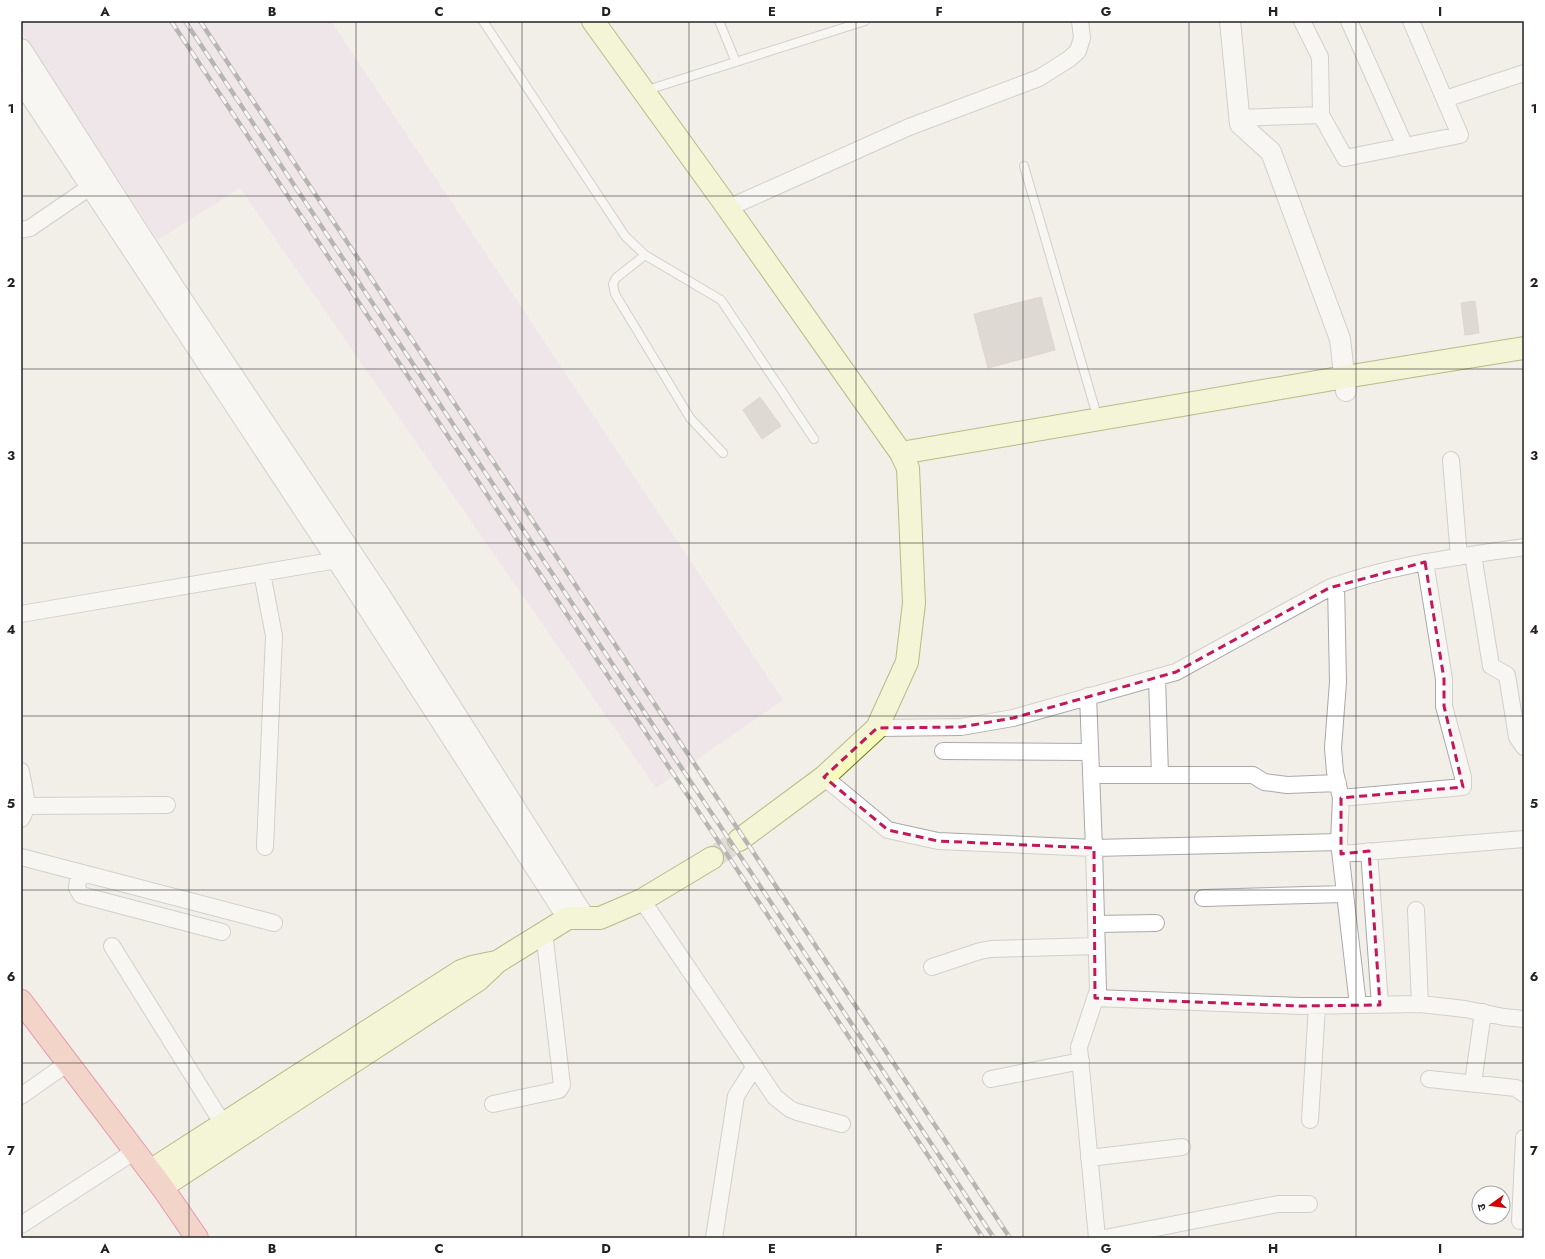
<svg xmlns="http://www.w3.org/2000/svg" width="1545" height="1259" font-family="Jost,'Noto Sans Devanagari',sans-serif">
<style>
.industrial{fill:#ebdbe8}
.building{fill:#c7bfb8;stroke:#c4b6ab}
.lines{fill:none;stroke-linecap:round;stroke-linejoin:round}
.secondary-tunnel{stroke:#c8c6c1;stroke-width:22;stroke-dasharray:22 11;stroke-linecap:butt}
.service-casing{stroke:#a9a9a9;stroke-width:10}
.minor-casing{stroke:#a9a9a9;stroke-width:18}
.tertiary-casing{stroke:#a9a9a9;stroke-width:22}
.secondary-casing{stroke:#707d05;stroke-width:24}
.trunk-casing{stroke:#dc2a67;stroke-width:24}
.service{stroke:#fff;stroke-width:8}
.minor{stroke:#fff;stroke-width:16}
.tertiary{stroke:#fff;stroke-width:20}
.secondary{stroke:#f7fabf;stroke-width:22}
.trunk{stroke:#f2b4a3;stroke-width:22}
.rail-casing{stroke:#707070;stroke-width:4.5}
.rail{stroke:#fff;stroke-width:3;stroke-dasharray:9;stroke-linecap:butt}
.marked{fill:none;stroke:#c2185b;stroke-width:3;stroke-dasharray:8 5;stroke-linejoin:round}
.grid{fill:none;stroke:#222;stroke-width:1;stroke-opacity:0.55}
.neatline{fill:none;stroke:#222;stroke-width:1.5}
.grid-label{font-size:13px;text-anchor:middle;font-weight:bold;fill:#222}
</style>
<rect width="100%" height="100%" fill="#f2efe9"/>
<!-- industrial -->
<path class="industrial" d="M21,21H331L783,700L656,788L240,188L158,240L21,31Z"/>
<!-- building -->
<path class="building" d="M1041,297L1055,350L988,368L974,314Z
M1475,301L1479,333L1465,335L1461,303Z
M760,397L781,426L762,439L743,410Z"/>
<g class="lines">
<!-- secondary-tunnel -->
<path class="secondary-tunnel" d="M712,858L739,840"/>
<defs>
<path id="service" d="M483,21L625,236L645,255L721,300L814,439
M719,21L736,62
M644,91L865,21
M1024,166L1098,419
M645,255L616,278L613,284L615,294L690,418L723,453"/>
<path id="minor" d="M1302,21L1320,57L1321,115
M1349,21L1405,146
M1445,99L1524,73
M1239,118L1321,115L1345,158L1460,135L1411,21
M728,208L909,127L1039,78L1069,59L1078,51L1082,38L1080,21
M21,230L30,228L90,187
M1451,460L1459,557
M1473,555L1491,666L1507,675L1517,737L1524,747
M262,573L274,636L265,847
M1336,585L1338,682L1333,748L1335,772L1341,798L1339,842L1358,1005
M21,614L337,560
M1157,677L1160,775
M1088,696L1094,848L1098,990L1079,1047L1097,1238
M877,728L961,727L1013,718L1176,672L1329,588C1391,564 1459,557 1524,547
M943,751L1090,752
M21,771C23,786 31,806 21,819
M1091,775H1253L1264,782L1287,785L1338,783
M824,777L888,830L938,841L1094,848L1339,842
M1341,798L1463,787V777L1444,706V679L1425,562
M26,806L167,805
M1369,851L1380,1005
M1341,854L1524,839
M21,857L274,923
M79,872L77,888L81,895L222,932
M1203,898L1345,894
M642,900L775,1097L790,1109L797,1112L842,1124
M1416,910L1420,1004
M1096,924L1156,923
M112,946L223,1124
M932,967L980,951L991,949L1097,946
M1095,998L1300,1006L1420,1004L1465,1009L1504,1017L1524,1019
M991,1079L1081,1061
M1429,1079L1516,1088L1524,1094
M1473,1083L1483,1012
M21,1096L68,1063
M493,1104L554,1091L559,1090L562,1085L544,932
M1310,1120L1317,1006
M1089,1158L1182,1147
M1520,1221L1524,1138
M21,1225L135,1151
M714,1238L736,1096L755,1066
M1105,1238L1278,1204H1309"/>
<path id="tertiary" d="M1230,21L1240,124L1271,152L1340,339L1346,391
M21,49L175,289L380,595L585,918
M21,81L337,560L568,918"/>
<path id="secondary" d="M593,21L728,208L901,453L908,468L914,603L907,662L877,728L824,777L739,840
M901,453L1345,377L1524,348
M150,1171L461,971L472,967L496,962
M162,1187L478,980L497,962L568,918H600L642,900L712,858"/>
<path id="trunk" d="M21,1001L162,1187L197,1238"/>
</defs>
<!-- service casing -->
<use href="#service" class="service-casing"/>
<!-- minor casing -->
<use href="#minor" class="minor-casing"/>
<!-- tertiary casing -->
<use href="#tertiary" class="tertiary-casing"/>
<!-- secondary casing -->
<use href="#secondary" class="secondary-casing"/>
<!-- trunk casing -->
<use href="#trunk" class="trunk-casing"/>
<!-- service -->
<use href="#service" class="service"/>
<!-- minor -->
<use href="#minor" class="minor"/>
<!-- tertiary -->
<use href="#tertiary" class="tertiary"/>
<!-- secondary -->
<use href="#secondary" class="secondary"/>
<!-- trunk -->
<use href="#trunk" class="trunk"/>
<defs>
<path id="rail" d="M171,21L983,1238
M185,21L994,1238
M200,21L1010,1238"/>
</defs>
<!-- rail casing -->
<use href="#rail" class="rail-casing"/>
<!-- rail -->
<use href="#rail" class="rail"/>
</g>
<!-- marked area -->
<path d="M0 0H1545V1259H0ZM1425,562L1444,679V706L1463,787L1341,798V854L1369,851L1380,1005L1300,1006L1095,998L1094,848L938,841L888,830L824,777L877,728L961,727L1013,718L1176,672L1329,588Z" fill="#f2efe9" fill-opacity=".55" fill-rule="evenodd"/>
<path class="marked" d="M1425,562L1444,679V706L1463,787L1341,798V854L1369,851L1380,1005L1300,1006L1095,998L1094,848L938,841L888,830L824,777L877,728L961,727L1013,718L1176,672L1329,588Z"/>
<!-- grid -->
<path class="grid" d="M189,21V1238M356,21V1238M522,21V1238M689,21V1238M856,21V1238M1023,21V1238M1189,21V1238M1356,21V1238M21,196H1524M21,369H1524M21,543H1524M21,716H1524M21,890H1524M21,1063H1524"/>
<!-- border -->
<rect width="1545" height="1259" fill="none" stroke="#ffffff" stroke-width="44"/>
<!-- north arrow -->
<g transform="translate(1491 1205) rotate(256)"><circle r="19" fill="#ffffff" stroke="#a7a7a7"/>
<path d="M0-3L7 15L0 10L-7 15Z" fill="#d40000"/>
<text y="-6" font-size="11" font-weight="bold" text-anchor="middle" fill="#222222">उ</text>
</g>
<rect x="22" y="22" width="1501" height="1215" class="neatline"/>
<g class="grid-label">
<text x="105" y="16">A</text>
<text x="272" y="16">B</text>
<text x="439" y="16">C</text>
<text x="606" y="16">D</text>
<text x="772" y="16">E</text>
<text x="939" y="16">F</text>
<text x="1106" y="16">G</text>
<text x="1273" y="16">H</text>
<text x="1440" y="16">I</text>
<text x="11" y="113">1</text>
<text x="1534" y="113">1</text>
<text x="11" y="287">2</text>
<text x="1534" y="287">2</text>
<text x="11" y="460">3</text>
<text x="1534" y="460">3</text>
<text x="11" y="634">4</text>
<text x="1534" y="634">4</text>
<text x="11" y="808">5</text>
<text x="1534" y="808">5</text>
<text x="11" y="981">6</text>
<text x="1534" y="981">6</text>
<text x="11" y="1155">7</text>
<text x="1534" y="1155">7</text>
<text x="105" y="1253">A</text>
<text x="272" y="1253">B</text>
<text x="439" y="1253">C</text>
<text x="606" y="1253">D</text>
<text x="772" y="1253">E</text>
<text x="939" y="1253">F</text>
<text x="1106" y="1253">G</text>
<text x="1273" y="1253">H</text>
<text x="1440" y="1253">I</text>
</g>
</svg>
